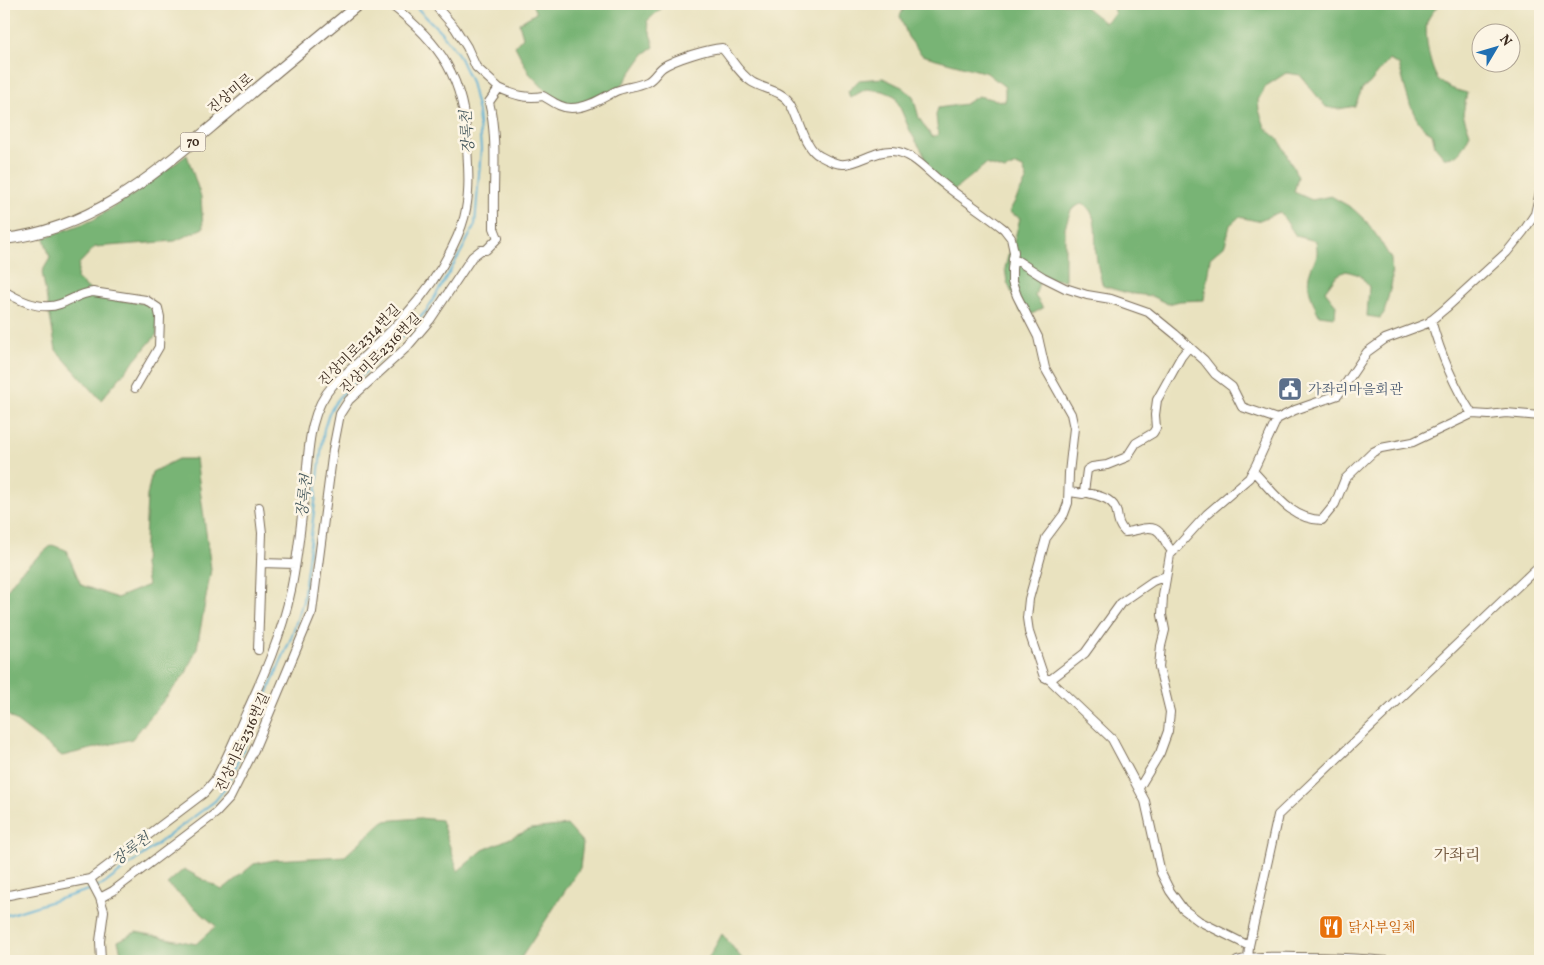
<svg xmlns="http://www.w3.org/2000/svg" width="1544" height="965" font-family="Vollkorn,'Noto Serif KR',serif">
<style>
.forest{fill:#78b474;stroke:#5a6f49}
.lines{fill:none;stroke-linecap:round;stroke-linejoin:round}
.stream{stroke:#59b0d6;stroke-width:2}
.minor-casing{stroke:#786a56;stroke-width:10}
.major-casing{stroke:#786a56;stroke-width:12}
.minor{stroke:#fff;stroke-width:8}
.major{stroke:#fff;stroke-width:10}
.labels{text-anchor:middle;stroke-width:5;stroke-linejoin:round;paint-order:stroke}
.shield{fill:#fcf5e5;stroke:#75675a;stroke-width:1}
.shield-label{font-size:12px;font-weight:bold;fill:#3b2a1e}
.street-label{font-size:14px;fill:#3b2a1e;stroke:#fcf5e5}
.service-label{font-size:14px;fill:#4e5e75;stroke:#fcf5e5;text-anchor:start}
.food-label{font-size:14px;fill:#c56008;stroke:#fcf5e5;text-anchor:start}
.water-label{font-size:15px;font-style:italic;fill:#46595e;stroke:#fcf5e5}
.quarter-label{font-size:16px;fill:#6d5238;stroke:#fcf5e5}
</style>
<rect width="100%" height="100%" fill="#fcf5e5"/>
<filter id="ink" filterUnits="userSpaceOnUse"><feTurbulence type="fractalNoise" baseFrequency=".02" numOctaves="2"/><feDisplacementMap in="SourceGraphic" scale="10" xChannelSelector="R" yChannelSelector="G"/><feConvolveMatrix kernelMatrix="1 2 1 2 8 2 1 2 1" color-interpolation-filters="sRGB"/></filter>
<filter id="wash" filterUnits="userSpaceOnUse"><feTurbulence type="fractalNoise" baseFrequency=".0096" numOctaves="4" result="noise"/><feDisplacementMap in="SourceGraphic" scale="20" xChannelSelector="R" yChannelSelector="G"/><feGaussianBlur stdDeviation="1.12" result="paint"/><feColorMatrix in="noise" values="0 0 0 0 0 0 0 0 0 0 0 0 0 0 0 0 0 1.4 0 .05"/><feComposite in="paint" operator="in"/></filter>
<g filter="url(#wash)">
<rect width="100%" height="100%" fill="#e9e2bf"/>
<!-- forest -->
<path class="forest" d="M532,4H661L662,8L647,21L654,47L644,54L620,88L599,98L573,107L550,95L529,73L515,46L523,37L519,23L536,13Z
M906,4H1081L1105,23L1115,14L1112,4H1441C1436,7 1429,16 1427,22C1424,34 1430,71 1439,80C1447,88 1456,90 1467,93L1463,114L1470,134C1464,145 1460,158 1445,158L1435,146L1432,133C1411,125 1405,85 1399,65L1389,60L1369,84L1362,89L1355,106L1339,109L1326,107L1300,75L1286,73L1266,86L1258,100L1259,110L1265,127L1280,141L1298,177L1294,192L1312,200L1331,196L1352,208L1366,221L1379,239L1391,259L1392,282L1384,313L1380,318L1367,316L1369,287L1360,275L1346,271L1336,276L1325,291L1336,305L1335,317L1319,315C1313,303 1305,285 1310,272C1315,255 1319,262 1316,241L1296,236L1280,212L1257,221L1239,217L1230,225L1225,245L1210,258L1204,300L1180,301L1168,304L1151,296L1127,293L1103,286C1100,276 1097,265 1096,254C1094,237 1100,214 1082,203L1071,210L1065,227V280L1040,279L1035,296L1043,308L1032,314L1020,311L1007,282L1005,268L1008,256L1013,246L1020,218L1009,212L1027,179L1023,168L1016,165L1005,170L986,164L951,193L935,181L922,151L911,133L895,96L883,91L866,89L850,98L848,91L859,80L883,78L902,87L913,96L919,118L932,137L938,135L936,115L938,108L965,104L978,96L1005,102V87L987,73L922,55L908,37L900,16Z
M187,155L201,197L203,228L175,241L95,247L79,264L77,278L97,297L149,304L156,315L157,334L101,400L56,350L42,272L50,258L44,238L93,220L134,194Z
M178,459H196L211,569L197,648L186,673L132,739L62,756L4,712V594L20,572L52,545L66,550L81,585L117,598L148,585L144,565L147,496L152,472Z
M419,818L441,820L458,871L483,850L531,829L567,825L583,843L580,868L519,961H123L118,941L136,932L196,944L216,926L167,884L184,869L222,890L254,864L274,860L345,856L383,821Z
M722,934L744,961H707Z"/>
<g class="lines">
<!-- stream -->
<path class="stream" d="M97,887L104,884L215,801L223,791L231,778L291,638L303,601L324,429L329,413L339,397L405,334L427,310L461,252L475,225L481,149L478,112L471,82L458,54L441,32L413,4
M4,916L92,889"/>
</g>
</g>
<g filter="url(#ink)">
<g class="lines">
<defs>
<path id="minor" d="M499,88C514,95 526,99 543,96C552,101 560,108 571,108C587,108 601,99 614,92C624,87 636,87 647,82C654,79 657,71 663,67C675,59 708,49 722,48C732,59 739,74 752,82C765,90 782,90 791,104C799,117 805,149 820,156C827,160 837,165 845,164C860,163 876,150 892,151C912,152 926,170 940,181C960,198 983,212 1004,229L1011,238L1014,252L1012,269V282L1017,296L1038,337L1045,368L1071,414L1074,428L1069,473L1068,503L1064,514L1046,538L1029,599L1027,618L1029,632L1044,677L1050,680L1112,739L1145,801L1161,873L1170,891L1183,909L1199,921L1249,946
M1013,258L1043,277L1065,288L1087,295L1111,299L1148,312L1175,334L1204,360L1215,374L1232,387L1242,407L1277,419
M4,291C20,301 41,311 60,304C71,300 81,293 93,292L146,300L158,308L160,317L159,347L135,388
M1431,320C1440,352 1454,386 1472,414
M1253,471C1273,491 1290,520 1322,520L1335,504L1345,479L1373,452L1381,448L1413,442L1472,414L1489,415L1506,413L1540,416
M1070,492L1083,494L1084,492C1097,496 1114,497 1117,513C1118,521 1119,526 1125,532C1135,532 1151,523 1159,532C1165,538 1166,546 1173,552
M1084,492L1087,470L1092,467L1107,465L1127,457L1136,443L1153,433L1156,428L1155,415L1157,400L1181,357L1189,347
M261,563L295,564
M258,650L262,533L259,507
M1050,680L1085,653L1121,603L1153,581L1166,576
M1139,788L1160,753L1168,731L1170,712L1159,667L1161,646L1165,630L1162,615L1163,596L1170,555L1207,514L1249,478L1256,465L1277,419L1295,410L1338,395L1367,352L1385,339L1428,323L1446,308L1507,252L1523,232L1535,214L1540,192V176
M90,879L100,898L104,911L100,941L101,961
M4,896L90,879L204,793L215,780C226,760 235,739 244,718C263,677 282,635 291,590C298,557 301,523 305,489C309,453 307,414 333,385C379,343 424,305 452,248C458,236 464,223 466,209C470,188 468,166 467,145C465,79 441,43 390,4
M100,898L113,891L216,813L230,798L254,750L312,612L333,450L340,414L349,400L407,347L430,320L472,257L481,250H486L498,238L494,228V217C493,179 498,139 489,102L499,88L476,67L467,47L455,28L434,4
M1237,961C1257,955 1278,957 1298,957C1328,957 1357,958 1387,961
M1248,961L1249,946L1278,815L1540,565"/>
<path id="major" d="M4,239C96,229 160,169 228,113C271,76 315,40 359,4"/>
</defs>
<!-- minor casing -->
<use href="#minor" class="minor-casing"/>
<!-- major casing -->
<use href="#major" class="major-casing"/>
<!-- minor -->
<use href="#minor" class="minor"/>
<!-- major -->
<use href="#major" class="major"/>
</g>
</g>
<!-- icons -->
<defs>
<symbol id="civic-square" viewBox="-11 -11 22 22"><rect x="-9" y="-9" width="18" height="18" rx="4" fill="#5c6f8a" stroke="#fcf5e5"/><path d="M-.6-6.5H3V-4.5H.6V-3L4-1V1h2V6H-6V1h2V-1L-.6-3ZM-1.2 2.5V6h2.4V2.5Z" fill="#fff"/></symbol>
<symbol id="restaurant-square" viewBox="-11 -11 22 22"><rect x="-9" y="-9" width="18" height="18" rx="4" fill="#e8710a" stroke="#fcf5e5"/><path d="M-5-6h1v4h1v-4h1v4h1v-4h1v5L-1.5 .5V6h-2V.5L-5-1ZM5-6V6H3V1.5H1.5Q1.5-4 5-6Z" fill="#fff"/></symbol>
</defs>
<g fill-rule="evenodd">
<use href="#civic-square" x="1276" y="375" width="28" height="28"/>
<use href="#restaurant-square" x="1317" y="913" width="28" height="28"/>
</g>
<g class="labels">
<!-- shield labels -->
<rect class="shield" x="180.5" y="132.5" width="25" height="19" rx="4"/>
<g class="shield-label">
<text x="193" y="146">70</text>
</g>
<!-- street labels -->
<g class="street-label">
<text transform="translate(230 93) rotate(-40)" y="5">진상미로</text>
<text transform="translate(359 345) rotate(-45)" y="5">진상미로2314번길</text>
<text transform="translate(380 353) rotate(-45)" y="5">진상미로2316번길</text>
<text transform="translate(242 742) rotate(-65)" y="5">진상미로2316번길</text>
</g>
<!-- service labels -->
<g class="service-label">
<text x="1308" y="394">가좌리마을회관</text>
</g>
<!-- food labels -->
<g class="food-label">
<text x="1348" y="932">닭사부일체</text>
</g>
<!-- water labels -->
<g class="water-label">
<text transform="translate(467 132) rotate(-94)" y="5">장록천</text>
<text transform="translate(304 496) rotate(-83)" y="5">장록천</text>
<text transform="translate(131 849) rotate(-37)" y="5">장록천</text>
</g>
<!-- quarter labels -->
<g class="quarter-label">
<text x="1457" y="860">가좌리</text>
</g>
</g>
<!-- margin -->
<rect width="1544" height="965" fill="none" stroke="#fcf5e5" stroke-width="20"/>
<!-- north arrow -->
<g transform="translate(1496 48) rotate(52)"><circle r="24" fill="#fcf5e5" stroke="#afa495"/>
<path d="M0-4L9 19L0 12L-9 19Z" fill="#1f6fb2"/>
<text y="-8" font-size="14" font-weight="bold" text-anchor="middle" fill="#3b2a1e">N</text>
</g>
</svg>
